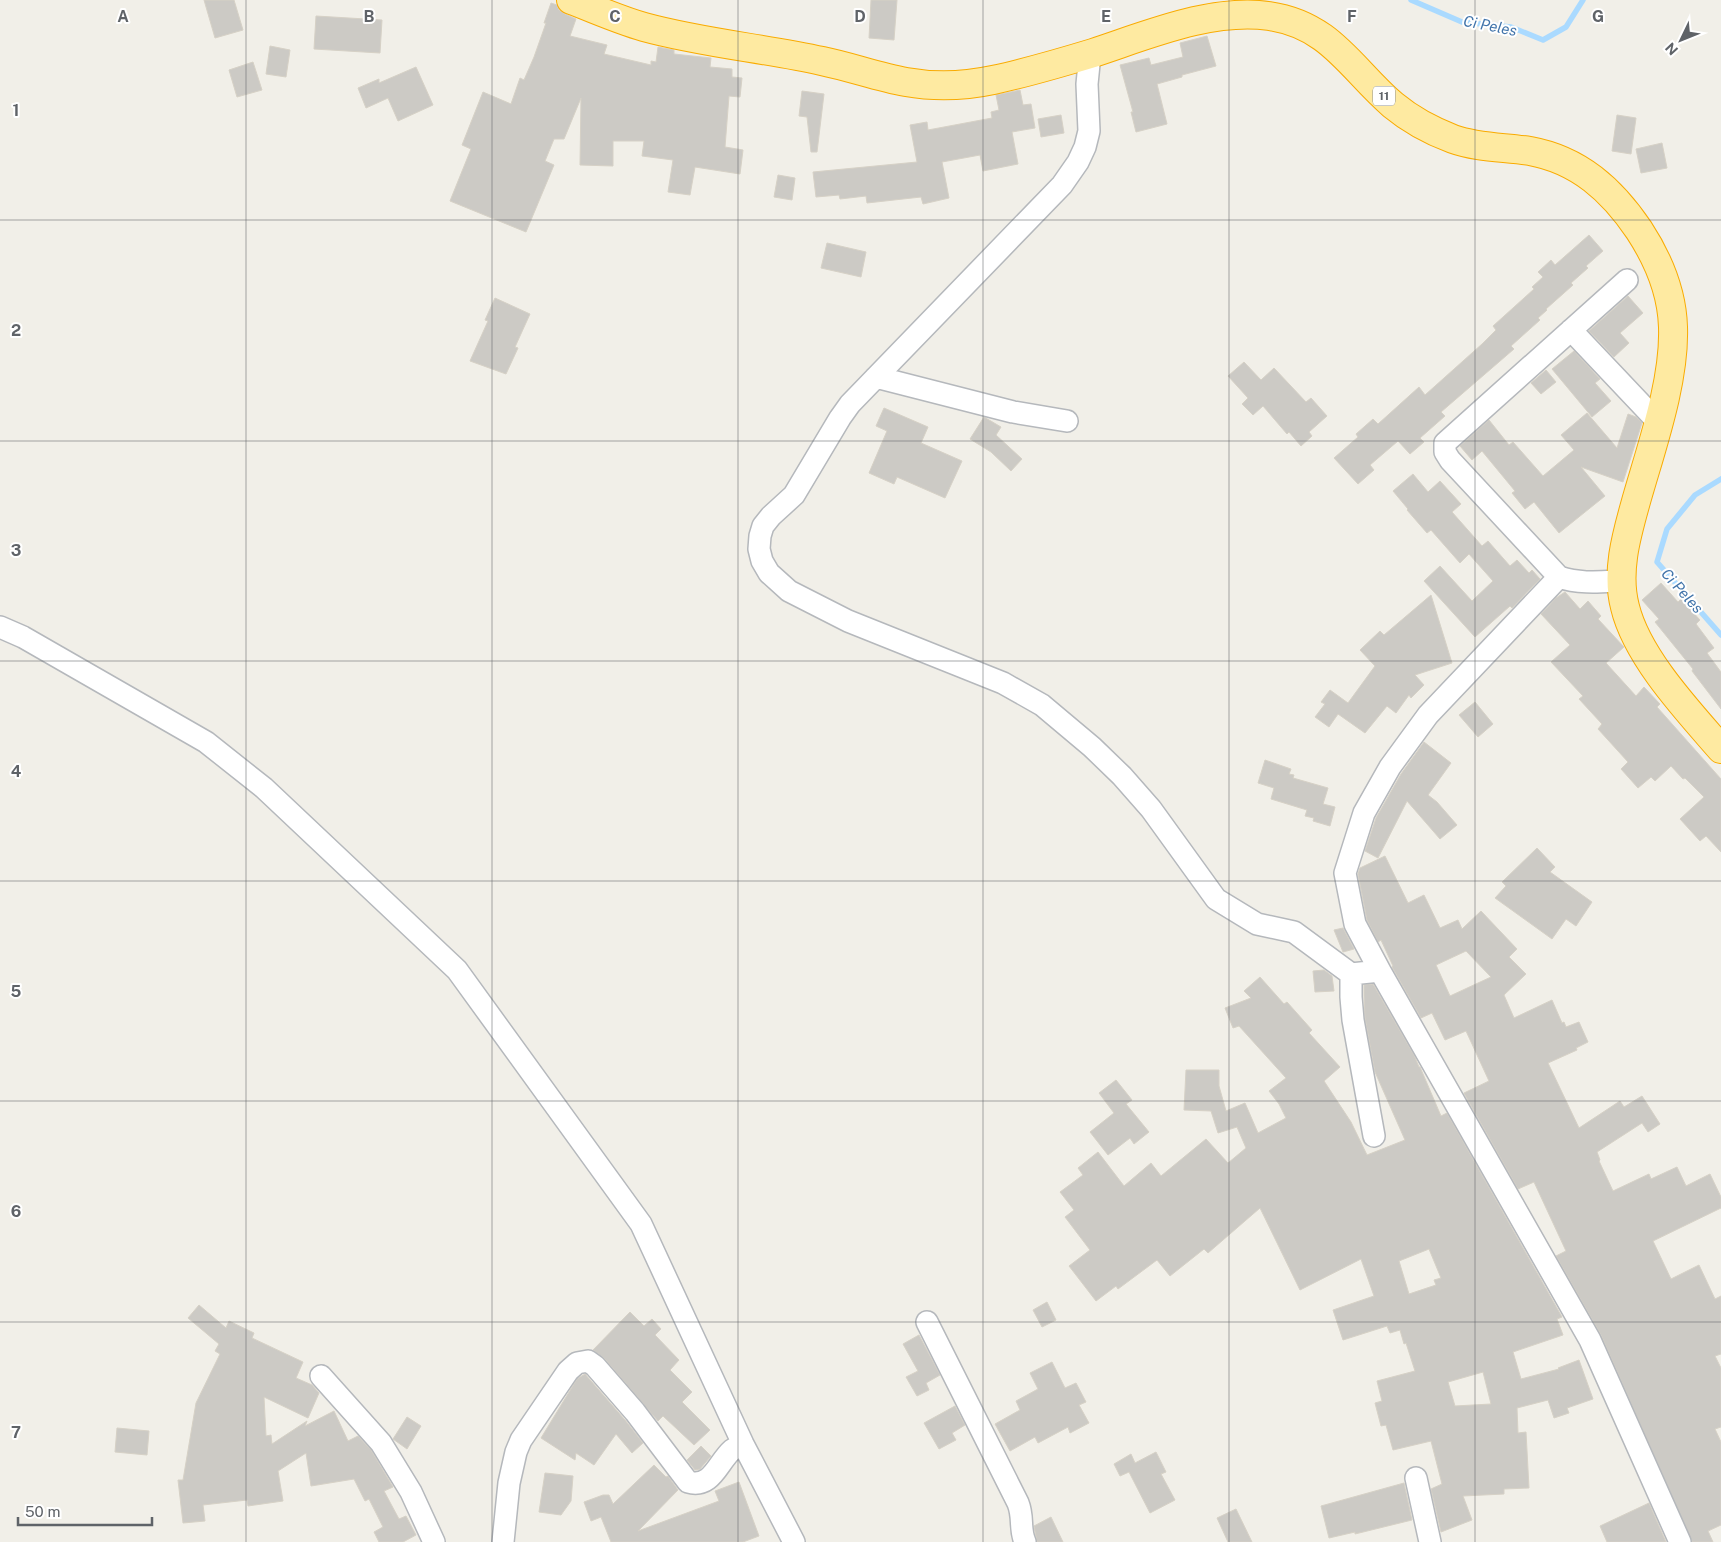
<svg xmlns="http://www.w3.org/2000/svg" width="1721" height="1542" font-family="'Public Sans',sans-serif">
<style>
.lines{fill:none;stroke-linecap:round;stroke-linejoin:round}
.stream{stroke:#aadaff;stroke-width:5.5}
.building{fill:#cccac5;stroke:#d6d1c6;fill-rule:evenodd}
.minor-casing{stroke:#b5b8bc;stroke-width:24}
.trunk-casing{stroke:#f9ab00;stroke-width:30}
.minor{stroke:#fff;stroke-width:21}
.trunk{stroke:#feeaa1;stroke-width:28}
.grid{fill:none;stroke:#5f6368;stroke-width:1;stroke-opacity:0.55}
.labels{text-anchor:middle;stroke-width:4;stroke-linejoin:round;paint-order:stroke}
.shield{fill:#fff;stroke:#8f9295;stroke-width:1}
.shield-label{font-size:12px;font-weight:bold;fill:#5f6368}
.water-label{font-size:15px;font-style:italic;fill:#4174aa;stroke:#fff}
.grid-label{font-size:16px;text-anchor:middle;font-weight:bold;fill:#5f6368;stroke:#fff;stroke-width:4;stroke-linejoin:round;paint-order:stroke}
</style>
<rect width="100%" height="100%" fill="#f1efe8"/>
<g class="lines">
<!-- stream -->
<path class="stream" d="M1411,0L1462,22L1511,27L1543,40L1566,27L1583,0
M1721,479L1695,495L1667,529L1657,562L1721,635"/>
</g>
<!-- building -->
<path class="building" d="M204,0H234L243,30L215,38Z
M871,0H897L894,40L869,38Z
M551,3L557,5L559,10L565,14L576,19L570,36L607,45L604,54L651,65V61L656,62L658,47L663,48L674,50V54L711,58L710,67L732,69V77L742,78L740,97L729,96L725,147L743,150L740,174L695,167L690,195L668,192L673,160L642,156L644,141H613V166L580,165L581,98L564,139H554L545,161L554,165L526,232L450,201L471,149L462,145L483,92L511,104L520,78L524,80L534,57L546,23H544Z
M316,16L382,20L380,53L314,49Z
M1207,36L1216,66L1182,75V77L1157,84L1167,124L1136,132L1131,112H1133L1120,65L1149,58L1151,65L1183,57L1180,43Z
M270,46L290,50L286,77L266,74Z
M253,62L262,90L237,97L229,70Z
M416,67L433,105L398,121L388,98L366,108L358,88L379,79V83Z
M1020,90L1023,105L1031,104L1035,128L1012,132L1018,164L983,171L980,155L942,162L949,198L923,204L921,197L867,203L866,196L840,199L839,195L816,197L813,172L917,162L910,125L927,122L928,130L992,118L991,112L999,110L996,95Z
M802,91L824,94L817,152H811L807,117L799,116Z
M1061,115L1064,133L1041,137L1038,119Z
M1617,115L1636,118L1631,154L1612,151Z
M1662,143L1667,168L1641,173L1636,149Z
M778,175L795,178L792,200L774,197Z
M1589,235L1603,251L1586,266L1588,268L1571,283L1573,285L1546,309L1547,310L1538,318L1540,320L1511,346L1514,349L1441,412L1445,416L1420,438L1424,442L1410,454L1398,441L1370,465L1374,470L1358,484L1334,458L1358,437L1356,434L1373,419L1378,424L1419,387L1425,395L1482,344L1496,330L1493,326L1534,289L1532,287L1543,277L1538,272L1551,260L1555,265Z
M827,243L866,252L861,277L821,268Z
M1628,296L1643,313L1620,333L1629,343L1614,357L1589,331Z
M495,298L530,314L515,347L518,348L506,374L470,361L488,321L485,320Z
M1574,351L1600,379L1595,383L1611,401L1592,417L1552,369Z
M1244,362L1261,380L1274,368L1306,402L1311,398L1327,416L1309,432L1312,436L1301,446L1289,432L1287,434L1263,406L1253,415L1242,404L1248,398L1228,376Z
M1546,370L1556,382L1541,394L1531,383Z
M884,408L928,427L921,443L962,461L945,498L897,477L894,484L869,473L887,431L876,426Z
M1587,413L1617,448L1628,414L1636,417L1642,423L1623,482L1581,467L1605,496L1559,533L1534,502L1525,509L1512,493L1515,491L1482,451L1472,460L1460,446L1489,420L1509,445L1513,442L1543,476L1574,450L1561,435Z
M984,417L1001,427L996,435L1022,459L1011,471L991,452L970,439Z
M1413,474L1428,492L1440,481L1461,504L1452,512L1482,546L1488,541L1510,566L1517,560L1529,573L1532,570L1540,579L1512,608L1510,606L1475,637L1424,581L1440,566L1472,601L1493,581L1469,554L1460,563L1431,530L1427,533L1407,510L1408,509L1393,491Z
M1661,583L1678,602L1681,599L1700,620L1696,624L1714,648L1707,653L1721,672V709L1692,671L1693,669L1655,622L1659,619L1642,600Z
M1565,592L1580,609L1588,601L1601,616L1598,619L1624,647L1606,663L1636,696L1644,687L1660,704L1657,707L1721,779V852L1706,836L1700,841L1680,819L1704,797L1685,778L1683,779L1671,766L1655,781L1651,777L1638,788L1621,769L1628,762L1598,729L1602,724L1579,699L1583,696L1551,662L1570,645L1541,614L1556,598Z
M1431,595L1452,663L1415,675L1424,685L1411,698L1409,695L1396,713L1387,706L1365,733L1338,714L1329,727L1315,717L1325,704L1321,702L1330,690L1348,703L1375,666L1360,650L1380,631L1384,635Z
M1475,702L1493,724L1478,737L1459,715Z
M1424,742L1451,763L1428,795L1437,802L1457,825L1440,839L1407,801L1378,858L1365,851L1376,818L1401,774Z
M1265,760L1291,769L1289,774L1294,775L1293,778L1328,788L1323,804L1335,807L1330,826L1313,821L1314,818L1305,816L1307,810L1271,799L1274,788L1258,783Z
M1537,848L1555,867L1550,872L1592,902L1576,926L1566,919L1552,939L1495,898L1506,886L1502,882Z
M1385,856L1408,903L1424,895L1440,928L1458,920L1462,929L1481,911L1517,949L1509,957L1526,974L1504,995L1514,1018L1552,1000L1562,1023L1564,1022L1566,1027L1579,1022L1588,1042L1576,1048L1577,1050L1548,1063L1579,1128L1620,1101L1624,1107L1642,1096L1660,1124L1648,1132L1642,1123L1597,1152L1600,1160L1599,1161L1613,1191L1649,1174L1651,1179L1677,1167L1686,1186L1710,1174L1721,1197V1208L1653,1241L1671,1279L1699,1265L1715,1299L1721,1296V1354L1715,1356L1721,1368V1427L1715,1429L1721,1442V1525L1708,1531L1713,1542H1692L1601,1335L1556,1256L1566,1251L1534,1182L1518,1189L1465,1095L1464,1093L1489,1081L1466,1031L1445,1040L1432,1013L1421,1018L1392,967L1393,966L1381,940L1378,942L1367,920L1358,874L1360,868ZM1466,951L1491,977L1450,996L1436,965Z
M1343,928L1354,949L1343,952L1334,930Z
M1324,970L1332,976L1334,991L1315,992L1313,971Z
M1260,977L1284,1004L1287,1002L1312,1030L1309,1033L1340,1067L1324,1081L1351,1122L1367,1155L1405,1140L1375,1072L1365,1018L1364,996V985L1373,984L1414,1055L1419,1067H1420L1441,1116L1447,1113L1562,1317L1557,1319L1563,1335L1513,1352L1521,1379L1559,1369L1558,1368L1579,1360L1593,1399L1567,1408L1569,1413L1554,1418L1548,1400L1517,1408L1518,1433L1526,1432L1529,1488L1504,1489V1494L1463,1496L1472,1520L1441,1532L1431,1489L1442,1484L1431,1441L1393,1450L1386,1425L1381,1426L1375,1403L1382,1401L1377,1381L1415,1371L1406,1343L1404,1344L1400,1330L1390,1333L1387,1326L1343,1340L1333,1310L1374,1296L1361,1259L1300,1290L1260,1208L1208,1253L1204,1249L1170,1276L1157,1260L1118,1289L1116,1286L1096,1301L1069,1266L1090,1250L1065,1217L1074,1210L1060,1192L1083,1175L1078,1168L1098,1152L1124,1186L1151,1163L1161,1176L1206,1139L1228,1163L1246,1148L1237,1127L1218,1133L1211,1111L1184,1110L1186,1070H1219V1086L1226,1111L1245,1103L1258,1133L1286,1118L1279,1104L1269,1091L1286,1078L1239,1026L1233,1028L1225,1008L1251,998L1244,991ZM1429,1249L1441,1278L1434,1280L1436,1285L1409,1294L1399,1261ZM1483,1372L1491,1404L1455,1406L1448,1382Z
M1116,1080L1132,1100L1126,1104L1149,1132L1134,1144L1130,1138L1108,1155L1090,1132L1114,1113L1099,1093Z
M1047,1302L1056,1320L1042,1327L1033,1310Z
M199,1305L226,1328L229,1321L254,1333L252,1338L303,1362L296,1378L312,1385L319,1393L308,1418L264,1397L266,1436L271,1435L272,1444L307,1421L305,1426L334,1411L348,1441L358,1436L371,1450L393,1487L384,1491L399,1519L406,1516L416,1535L403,1542H379L374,1532L383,1527L369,1499L365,1501L354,1479L311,1486L306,1453L278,1471L283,1501L248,1506L247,1500L203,1505L205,1521L183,1523L178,1480H183L196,1403L220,1354L215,1351L219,1344L188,1318Z
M630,1312L644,1326L652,1319L661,1329L655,1335L679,1360L670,1370L692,1392L682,1402L710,1430L694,1445L663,1416L658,1421L604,1358L593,1350Z
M919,1335L940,1375L926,1383L929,1390L917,1396L906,1377L918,1371L903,1344Z
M1052,1362L1065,1388L1076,1383L1086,1402L1079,1405L1089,1423L1070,1433L1068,1427L1038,1443L1035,1437L1010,1451L995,1424L1020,1410L1016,1401L1038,1389L1030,1373Z
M585,1374L625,1420L643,1443L632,1453L616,1434L594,1465L576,1453L575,1460L541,1438L577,1379Z
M955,1406L965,1425L952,1433L956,1440L939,1449L924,1423Z
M407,1417L421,1426L407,1449L393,1439Z
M117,1428L149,1431L147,1455L115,1452Z
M701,1446L711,1456L700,1469L695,1470L687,1460Z
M1156,1452L1166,1472L1161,1474L1175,1500L1150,1513L1129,1472L1120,1476L1114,1464L1131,1454L1135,1463Z
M654,1465L666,1477L668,1476L678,1490L638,1531L719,1501L715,1491L739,1482L759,1536L743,1542H611L601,1517L591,1521L584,1502L603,1495H609L613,1504Z
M545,1473L573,1476L571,1501L561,1515L539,1512Z
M1404,1483L1412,1520L1355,1534V1532L1329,1538L1321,1506Z
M1649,1503L1666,1542H1607L1600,1526Z
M1236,1509L1252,1542H1228L1217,1518Z
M1051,1517L1063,1542H1037L1034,1526Z"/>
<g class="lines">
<defs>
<path id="minor" d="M1090,54L1087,84L1089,131L1085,147L1078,162L1062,185L850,404L840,418L794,495L771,516L763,526L760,536L759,549L762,561L769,573L789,591L848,621L1003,683L1042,705L1092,747L1122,776L1151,809L1216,899L1257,924L1294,932L1351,974L1380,971
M1571,330L1658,422
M876,377L1013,412L1067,421
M1559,577L1450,460L1445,452V443L1627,280
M1620,581C1599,582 1580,584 1559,577L1428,715L1390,767L1364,813L1345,873L1355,924L1380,971L1590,1340L1680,1542
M0,627L23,637L206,742L264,788L457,970L641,1224L743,1444L794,1542
M1351,974V997L1353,1020L1374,1136
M927,1322L1018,1503C1024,1518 1019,1528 1025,1542
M321,1376L381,1443L411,1492L434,1542
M1416,1478L1430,1542
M503,1542L509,1483L516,1452L521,1440L568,1371L577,1363L588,1361L595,1366L635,1412L688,1482C712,1489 718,1462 732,1450C736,1447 739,1446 743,1444"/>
<path id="trunk" d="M571,0C595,9 619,20 644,27C702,43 763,48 822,61C851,67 878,77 906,82C934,87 965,86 993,80C1026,73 1060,63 1093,53C1148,35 1211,8 1269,16C1331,25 1351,69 1393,105C1411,120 1432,131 1453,139C1478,148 1505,147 1530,151C1579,160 1612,190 1639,230C1658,259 1672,293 1673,327C1675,383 1650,451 1635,505C1626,537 1616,573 1625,607C1637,657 1688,711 1721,749"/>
</defs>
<!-- minor casing -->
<use href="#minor" class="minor-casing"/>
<!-- trunk casing -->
<use href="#trunk" class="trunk-casing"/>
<!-- minor -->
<use href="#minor" class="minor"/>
<!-- trunk -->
<use href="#trunk" class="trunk"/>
</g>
<!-- grid -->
<path class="grid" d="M246,0V1542M492,0V1542M738,0V1542M983,0V1542M1229,0V1542M1475,0V1542M0,220H1721M0,441H1721M0,661H1721M0,881H1721M0,1101H1721M0,1322H1721"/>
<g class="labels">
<!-- shield labels -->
<rect class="shield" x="1373" y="86.5" width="22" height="19" rx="4"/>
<g class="shield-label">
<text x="1384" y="100">11</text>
</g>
<!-- water labels -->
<g class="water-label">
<text transform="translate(1490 26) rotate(11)" y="5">Ci Peles</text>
<text transform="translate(1682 591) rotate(48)" y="5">Ci Peles</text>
</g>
</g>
<g class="grid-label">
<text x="123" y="22">A</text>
<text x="369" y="22">B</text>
<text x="615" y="22">C</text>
<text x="860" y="22">D</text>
<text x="1106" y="22">E</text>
<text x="1352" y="22">F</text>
<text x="1598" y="22">G</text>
<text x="16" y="116">1</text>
<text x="16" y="336">2</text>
<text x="16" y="556">3</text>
<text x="16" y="777">4</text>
<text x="16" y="997">5</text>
<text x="16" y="1217">6</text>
<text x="16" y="1438">7</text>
</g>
<!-- north arrow -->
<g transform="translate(1681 40) rotate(227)" stroke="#ffffff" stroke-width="4" paint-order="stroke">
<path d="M0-4L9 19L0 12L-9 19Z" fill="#5f6368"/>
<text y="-8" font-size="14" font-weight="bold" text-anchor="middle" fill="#5f6368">N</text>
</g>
<!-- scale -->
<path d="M18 1517v8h134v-8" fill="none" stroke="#5f6368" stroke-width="2.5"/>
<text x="25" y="1517" font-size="15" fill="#5f6368" stroke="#ffffff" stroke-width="4" paint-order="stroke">50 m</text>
</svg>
